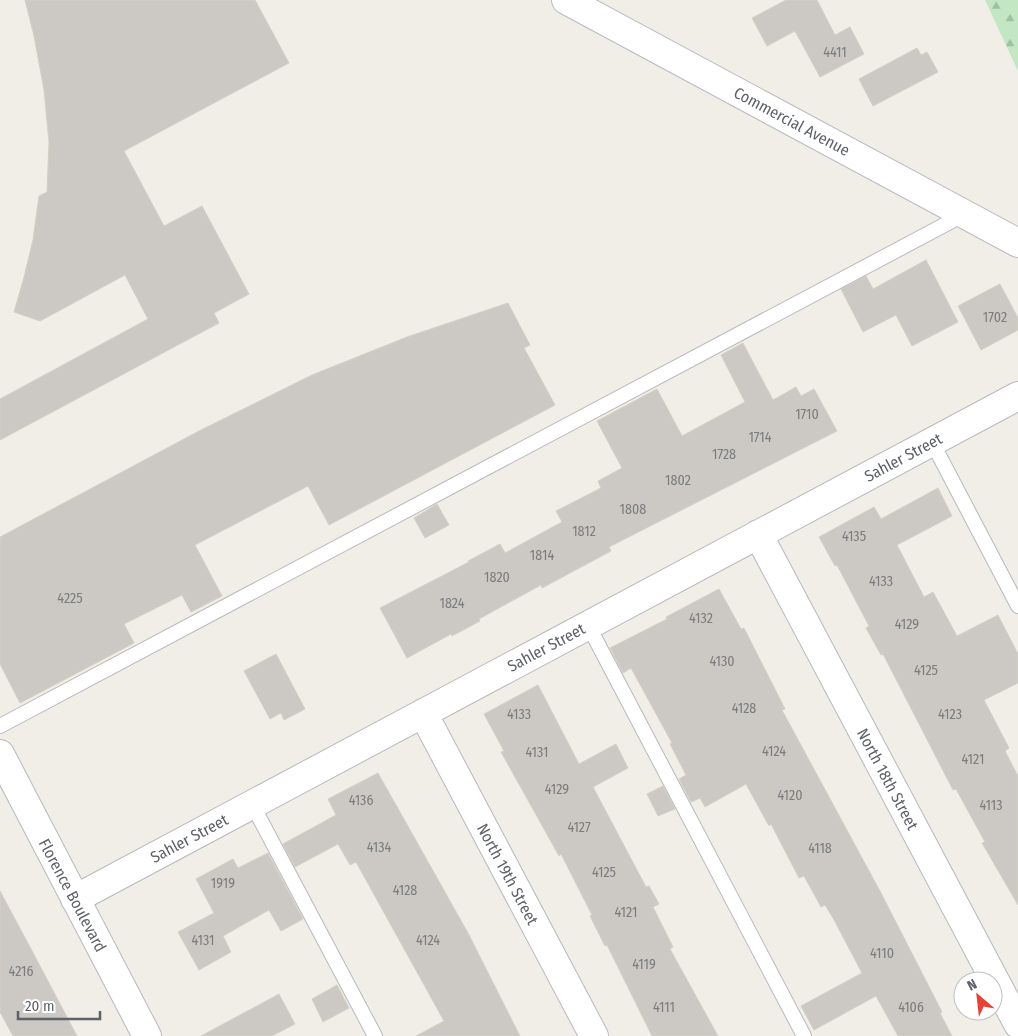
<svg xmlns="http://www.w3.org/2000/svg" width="1018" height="1036" font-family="'Fira Sans Condensed',sans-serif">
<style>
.forest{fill:url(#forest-firs)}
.building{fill:#ccc9c4;stroke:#d5d0c5}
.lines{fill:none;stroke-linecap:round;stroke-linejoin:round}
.service-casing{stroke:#b7b9bd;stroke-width:16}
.minor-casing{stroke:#b7b9bd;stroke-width:30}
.tertiary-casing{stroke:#b7b9bd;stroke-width:30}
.secondary-casing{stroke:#b8bbc0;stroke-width:30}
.service{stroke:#fff;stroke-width:14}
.minor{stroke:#fff;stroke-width:28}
.tertiary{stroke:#fff;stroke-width:28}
.secondary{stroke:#fff;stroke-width:28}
.labels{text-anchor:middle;stroke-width:4;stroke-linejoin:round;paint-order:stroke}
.number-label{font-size:14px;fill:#7a7c7e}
.street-label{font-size:16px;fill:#5e6267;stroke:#fff}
</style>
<defs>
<pattern id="forest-firs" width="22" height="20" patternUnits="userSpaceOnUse" patternTransform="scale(1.25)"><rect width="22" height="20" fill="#c4e7c3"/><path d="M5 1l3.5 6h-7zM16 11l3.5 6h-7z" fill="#a2bfa2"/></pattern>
</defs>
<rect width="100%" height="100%" fill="#f0eee6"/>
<!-- forest -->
<path class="forest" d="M985,0H1018V71Z"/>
<!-- building -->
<path class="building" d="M25,0H255L289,63L124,151L164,226L202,206L249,294L214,313L219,323L0,440V399L148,319L125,275L40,321L14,312L23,281L33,240L39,196L47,192L49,142L44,90L34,36Z
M786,0H817L835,35L850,27L864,54L820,77L795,31L767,46L752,18Z
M917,48L921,55L927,52L938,72L873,106L859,79Z
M926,260L958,322L912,346L896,315L863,332L841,289L866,276L873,289Z
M1000,284L1018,318V330L981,350L958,306Z
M508,303L530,345L524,348L555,405L329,525L308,486L195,545L222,596L191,612L182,595L124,624L134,643L20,703L0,664V537L199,431L312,375L407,337Z
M743,343L773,400L796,387L801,396L814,389L837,431L609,547L611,551L542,588L541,585L479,619L480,621L452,636L451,634L407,658L380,608L469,562L468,561L500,544L505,553L562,522L556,511L601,488L598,481L622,468L597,421L657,389L682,436L745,402L721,355Z
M938,488L952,516L897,545L924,597L933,592L957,636L998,615L1018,654V683L984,700L1009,748L1005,751L1018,776V905L982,843L985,842L956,789L953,790L883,654L881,655L866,628L869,626L837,565L835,566L819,537L874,507L881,519Z
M437,504L449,525L425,538L414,518Z
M719,589L741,629L744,628L785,709L782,710L881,893L942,1012L940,1013L952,1036H898L876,996L814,1030L801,1006L862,973L833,918L825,905L821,907L804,876L799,878L771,824L769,826L746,784L705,807L700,798L691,802L679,779L686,775L670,744L672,743L631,668L623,673L610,648L667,619L666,617Z
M276,654L305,709L284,720L281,713L270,719L244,671Z
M538,685L579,764L616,744L628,768L593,787L646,887L649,886L659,904L653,907L673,947L670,949L718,1036H652L607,945L605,946L590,916L592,915L561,854L559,856L501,752L504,751L484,714Z
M378,773L468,933L520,1036H416L444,1021L356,862L350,865L338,844L295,867L283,844L336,815L328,799Z
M663,786L675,809L658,816L647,794Z
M268,853L303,919L281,931L269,910L223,936L231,952L199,970L178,932L214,913L196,879L233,859L238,868Z
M0,891L30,947L77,1036H13L0,1012Z
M337,985L349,1008L323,1022L312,999Z
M279,994L295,1024L272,1036H201Z"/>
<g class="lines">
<defs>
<path id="service" d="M932,442L1018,606
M588,625L804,1036
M0,726L965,214
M252,804L375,1036"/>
<path id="minor" d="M758,534L1018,1024
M423,713L594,1036
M75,899L1018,396"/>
<path id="tertiary" d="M0,754L147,1036"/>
<path id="secondary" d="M566,0L1018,243"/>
</defs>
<!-- service casing -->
<use href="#service" class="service-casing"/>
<!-- minor casing -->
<use href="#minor" class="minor-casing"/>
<!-- tertiary casing -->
<use href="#tertiary" class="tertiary-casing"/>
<!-- secondary casing -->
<use href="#secondary" class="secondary-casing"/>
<!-- service -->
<use href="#service" class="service"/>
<!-- minor -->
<use href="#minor" class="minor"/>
<!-- tertiary -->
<use href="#tertiary" class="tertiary"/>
<!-- secondary -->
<use href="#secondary" class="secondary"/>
</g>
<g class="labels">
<!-- number labels -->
<g class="number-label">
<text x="835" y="57">4411</text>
<text x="995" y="322">1702</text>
<text x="807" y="419">1710</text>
<text x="760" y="442">1714</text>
<text x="724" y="459">1728</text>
<text x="678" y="485">1802</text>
<text x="633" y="514">1808</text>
<text x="584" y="536">1812</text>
<text x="854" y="541">4135</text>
<text x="542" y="560">1814</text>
<text x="497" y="582">1820</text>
<text x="881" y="586">4133</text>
<text x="70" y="603">4225</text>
<text x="452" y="608">1824</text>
<text x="701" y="623">4132</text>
<text x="907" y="629">4129</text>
<text x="722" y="666">4130</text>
<text x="926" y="675">4125</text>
<text x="744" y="713">4128</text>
<text x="519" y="719">4133</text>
<text x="950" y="719">4123</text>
<text x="774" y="756">4124</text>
<text x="537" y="757">4131</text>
<text x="973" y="764">4121</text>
<text x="557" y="794">4129</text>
<text x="790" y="800">4120</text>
<text x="361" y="805">4136</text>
<text x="991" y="810">4113</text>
<text x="579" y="832">4127</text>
<text x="379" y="852">4134</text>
<text x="820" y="853">4118</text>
<text x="604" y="877">4125</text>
<text x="223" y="888">1919</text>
<text x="405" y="895">4128</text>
<text x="626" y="917">4121</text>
<text x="203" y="945">4131</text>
<text x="428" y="945">4124</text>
<text x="882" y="958">4110</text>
<text x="644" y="969">4119</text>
<text x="21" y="976">4216</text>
<text x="664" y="1012">4111</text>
<text x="911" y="1012">4106</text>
</g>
<!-- street labels -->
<g class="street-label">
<text transform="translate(792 121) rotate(28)" y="6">Commercial Avenue</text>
<text transform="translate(903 457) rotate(-28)" y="6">Sahler Street</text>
<text transform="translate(546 647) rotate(-28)" y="6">Sahler Street</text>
<text transform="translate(888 779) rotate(62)" y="6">North 18th Street</text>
<text transform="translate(189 838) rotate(-28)" y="6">Sahler Street</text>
<text transform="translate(508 874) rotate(62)" y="6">North 19th Street</text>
<text transform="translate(73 895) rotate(62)" y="6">Florence Boulevard</text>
</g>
</g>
<!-- north arrow -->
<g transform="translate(978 996) rotate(332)"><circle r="24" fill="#ffffff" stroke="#bfc0c2"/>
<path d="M0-4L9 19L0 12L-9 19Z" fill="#e94134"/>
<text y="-8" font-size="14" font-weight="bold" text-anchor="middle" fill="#5e6267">N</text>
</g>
<!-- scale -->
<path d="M18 1011v8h82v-8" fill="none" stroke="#5e6267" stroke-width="2.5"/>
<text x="25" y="1011" font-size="15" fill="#5e6267" stroke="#ffffff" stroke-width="4" paint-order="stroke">20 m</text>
</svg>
